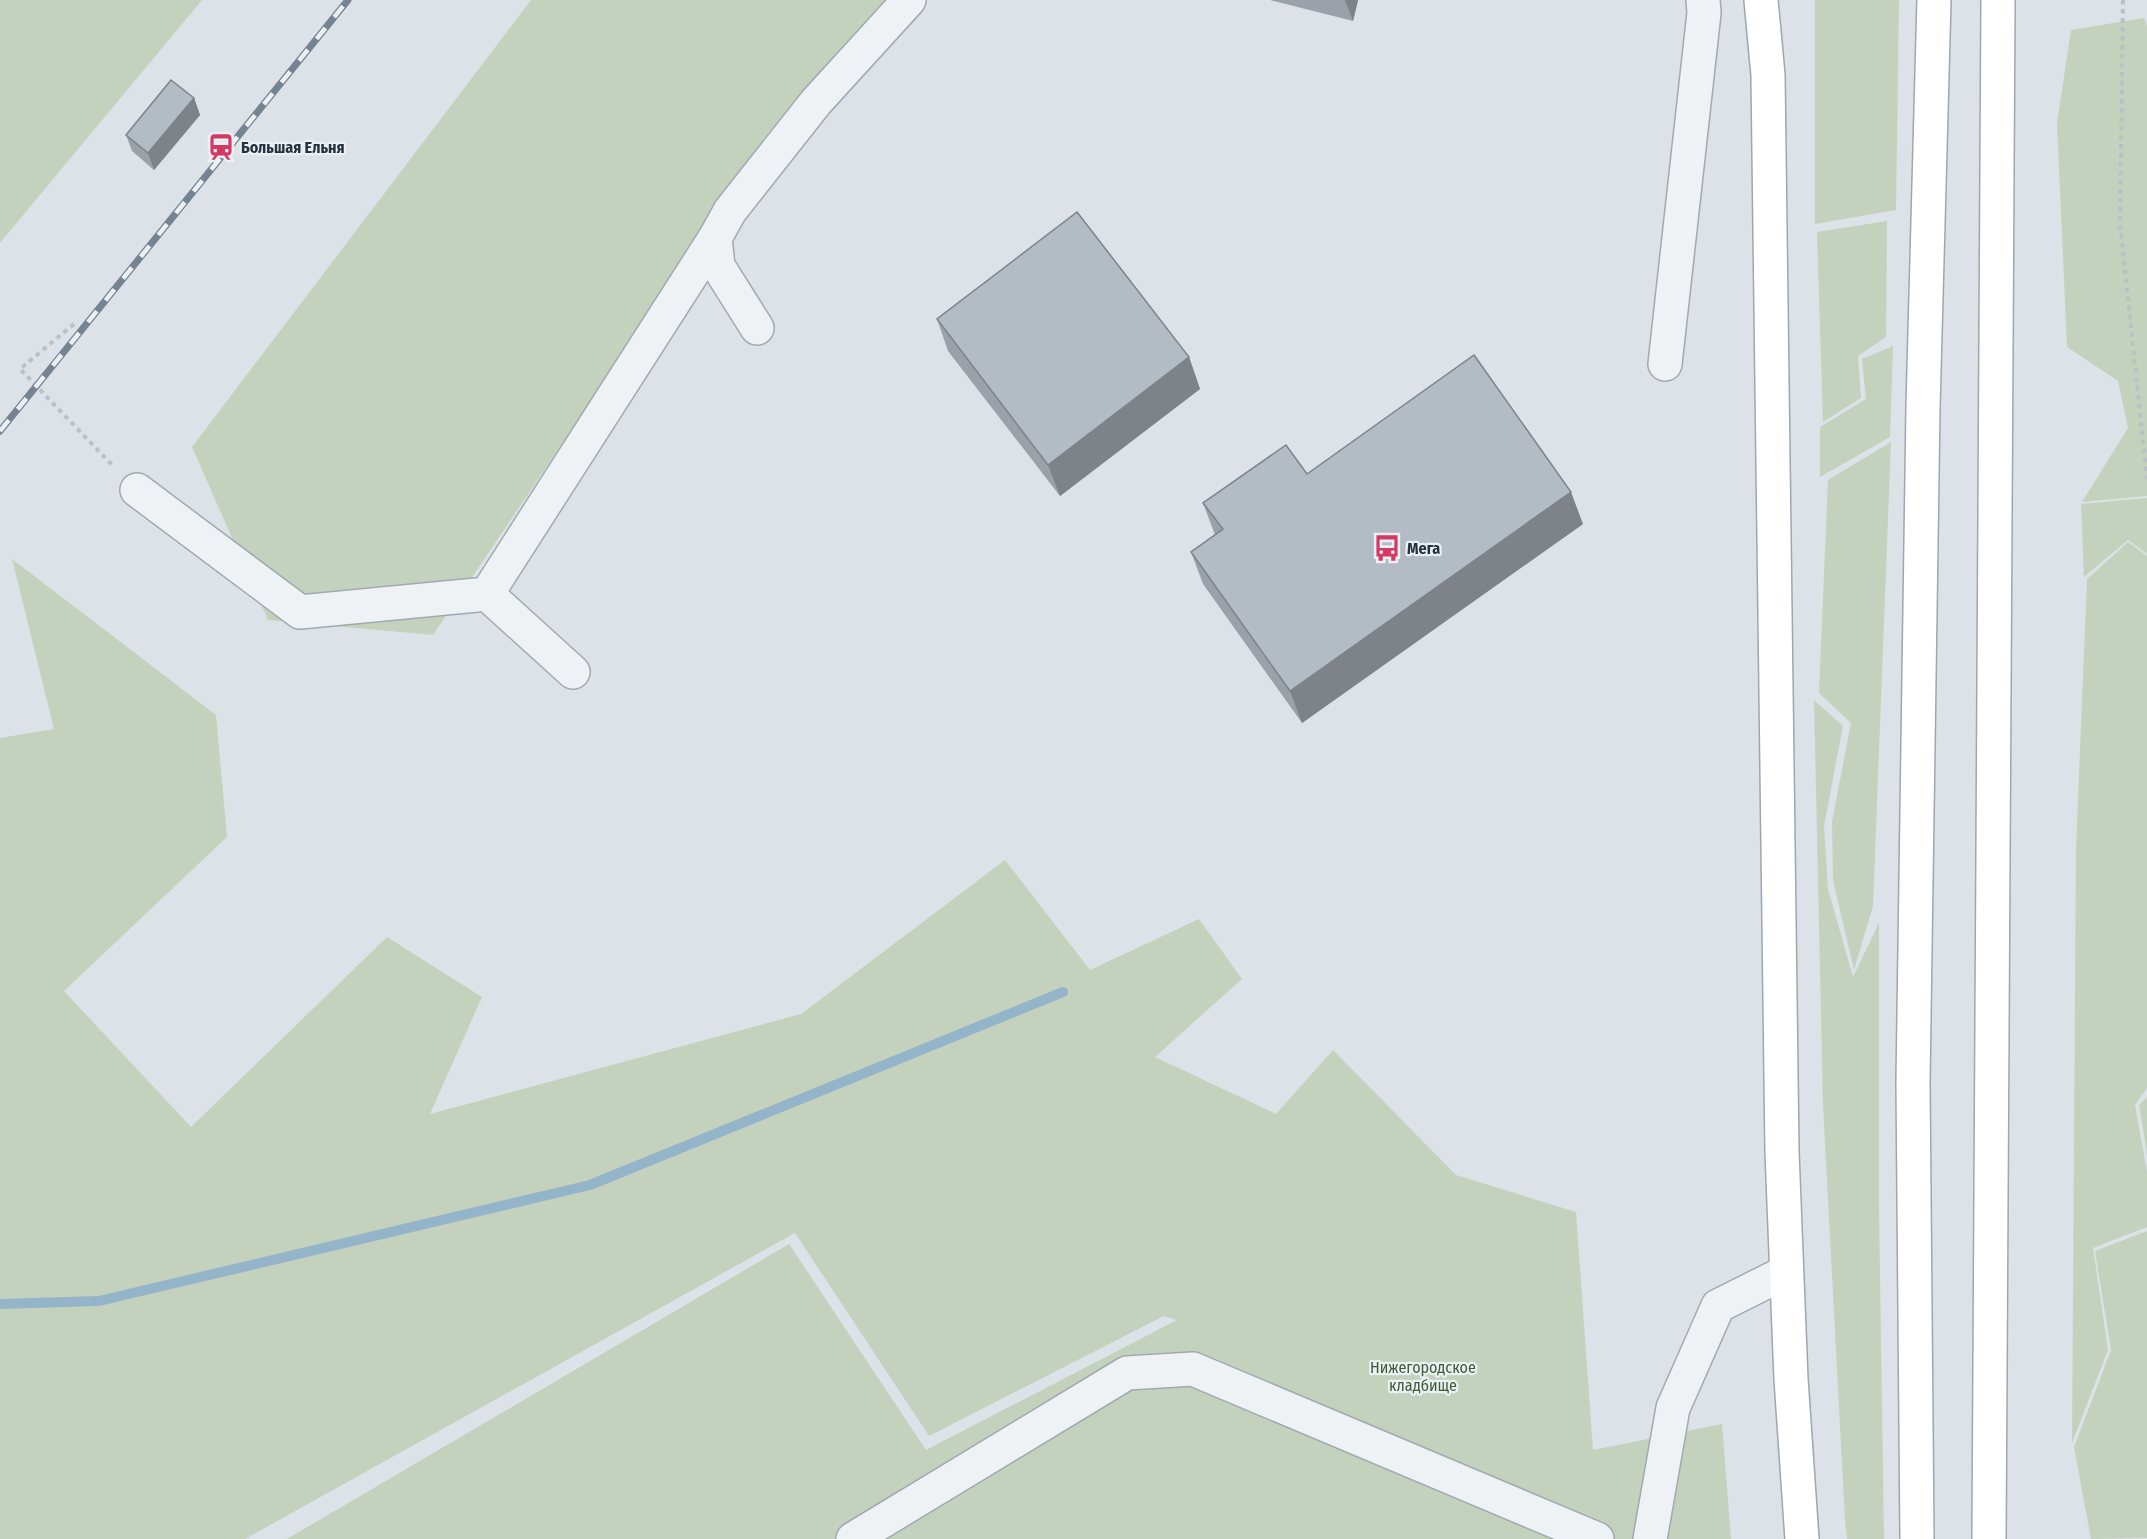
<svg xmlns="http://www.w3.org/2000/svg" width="2147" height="1539" font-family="'Fira Sans Condensed',sans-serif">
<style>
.green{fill:#c4d2bd}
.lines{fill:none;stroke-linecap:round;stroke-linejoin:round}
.stream{stroke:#94b4ca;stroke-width:10}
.minor-casing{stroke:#a1a9b1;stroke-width:36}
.major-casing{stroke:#9ba7b3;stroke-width:36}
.path{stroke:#bac0c5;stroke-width:4;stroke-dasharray:4.5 4.5;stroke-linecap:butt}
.minor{stroke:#eff2f5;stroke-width:33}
.major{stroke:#fff;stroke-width:33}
.rail-casing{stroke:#758392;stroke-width:7}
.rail{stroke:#ebf0f5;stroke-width:4.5;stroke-dasharray:14;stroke-linecap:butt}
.wall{fill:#9aa1a9}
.shaded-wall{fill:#7d8389}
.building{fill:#b3bbc4;stroke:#7d8389;stroke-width:1.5}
.labels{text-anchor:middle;stroke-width:4.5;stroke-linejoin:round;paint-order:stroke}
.poi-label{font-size:16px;font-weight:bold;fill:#25313e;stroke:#ebf0f5;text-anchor:start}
.park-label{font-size:16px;fill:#3e5b32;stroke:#ebf0f5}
</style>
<rect width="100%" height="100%" fill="#dce2e7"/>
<!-- green -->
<path class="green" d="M0,0H202L0,243Z
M531,0H915L570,432L433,635L268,620L192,447Z
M1815,0H1899L1896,210L1815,224Z
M2144,18L2147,26V496L2082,502L2128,428L2118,381L2067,347L2057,123L2071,30Z
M1887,221L1886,337L1858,356L1861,398L1823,422L1817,232Z
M1893,346L1890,437L1820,477V427L1866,399L1862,359Z
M1891,442L1873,906L1854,970L1833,880L1832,822L1851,723L1819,693L1828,480Z
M2147,498V554L2128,540L2084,577L2081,504Z
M2128,542L2147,556V1088L2135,1105L2147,1172V1227L2093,1248L2108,1350L2072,1443L2076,848L2087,579Z
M12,559L216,715L227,837L64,991L191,1127L387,937L482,997L430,1114L801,1014L1005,860L1090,970L1199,919L1242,979L1155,1057L1276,1114L1333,1050L1456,1175L1576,1212L1593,1450L1722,1424L1731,1539H287L789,1244L926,1450L1177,1320L1164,1316L929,1436L795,1233L245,1539H0V738L54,729Z
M1814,700L1843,726L1824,826L1828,889L1853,977L1879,923V1208L1884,1539H1847L1845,1520L1823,1105Z
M2147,1097V1154L2139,1105Z
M2147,1231V1538L2091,1539L2074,1447L2111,1350L2095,1251Z"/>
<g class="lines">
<!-- stream -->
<path class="stream" d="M0,1304L99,1301L590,1185L1063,992"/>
<defs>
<path id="minor" d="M757,328L718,266L715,238L730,211L816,102L909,0
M1665,364L1704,13L1703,0
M137,490L300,612L487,594L715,238
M487,594L573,672
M853,1539L1127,1373L1193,1369L1597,1539
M1650,1539L1673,1408L1718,1306L1786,1272"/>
<path id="major" d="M1761,0L1768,75L1782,1152L1791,1379L1802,1539
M1917,1539L1913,1083L1923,407L1934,0
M1989,1539L1998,0"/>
</defs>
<!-- minor casing -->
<use href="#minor" class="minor-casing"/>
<!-- major casing -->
<use href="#major" class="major-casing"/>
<!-- path -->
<path class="path" d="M2123,0L2120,223L2147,479
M74,324L20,369L113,466"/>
<!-- minor -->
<use href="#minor" class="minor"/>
<!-- major -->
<use href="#major" class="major"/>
<defs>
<path id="rail" d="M0,431L348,0"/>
</defs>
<!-- rail casing -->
<use href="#rail" class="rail-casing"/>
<!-- rail -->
<use href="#rail" class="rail"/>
</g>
<!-- wall -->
<path class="wall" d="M1270,0H1358L1353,21Z
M194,98L200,115L154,170L132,151L126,135Z
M937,319L1189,357L1200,389L1060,496L948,351Z
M1307,474L1583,524L1302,723L1203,584L1191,552L1215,535L1203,503Z"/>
<!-- shaded-wall -->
<path class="shaded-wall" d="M1345,0H1358L1353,21Z
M194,98L200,115L154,170L148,153Z
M1189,357L1200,389L1060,496L1048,465Z
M1571,492L1583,524L1302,723L1290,691Z"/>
<!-- building -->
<path class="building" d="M171,80L194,98L148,153L126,135Z
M1077,212L1189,357L1048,465L937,319Z
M1474,355L1571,492L1290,691L1191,552L1223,529L1203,503L1286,445L1307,474Z"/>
<!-- icons -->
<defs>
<symbol id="station-bare" viewBox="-9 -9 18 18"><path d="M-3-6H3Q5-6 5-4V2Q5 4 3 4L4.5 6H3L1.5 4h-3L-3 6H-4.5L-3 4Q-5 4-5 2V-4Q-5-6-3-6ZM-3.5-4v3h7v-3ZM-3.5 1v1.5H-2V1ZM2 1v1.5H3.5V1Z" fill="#d53862" stroke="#ebf0f5" stroke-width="2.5" paint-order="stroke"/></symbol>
<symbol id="bus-bare" viewBox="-9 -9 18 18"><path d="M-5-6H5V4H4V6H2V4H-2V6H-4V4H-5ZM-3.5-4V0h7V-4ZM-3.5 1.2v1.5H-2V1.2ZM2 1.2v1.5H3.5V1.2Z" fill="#d53862" stroke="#ebf0f5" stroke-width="2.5" paint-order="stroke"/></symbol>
</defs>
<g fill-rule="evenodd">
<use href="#station-bare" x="202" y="128" width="38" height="38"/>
<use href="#bus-bare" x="1368" y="529" width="38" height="38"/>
</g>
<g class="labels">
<!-- poi labels -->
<g class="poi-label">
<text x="241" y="153">Большая Ельня</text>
<text x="1407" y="554">Мега</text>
</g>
<!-- park labels -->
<g class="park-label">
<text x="1423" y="1373">Нижегородское<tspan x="1423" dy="18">кладбище</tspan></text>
</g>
</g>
</svg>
